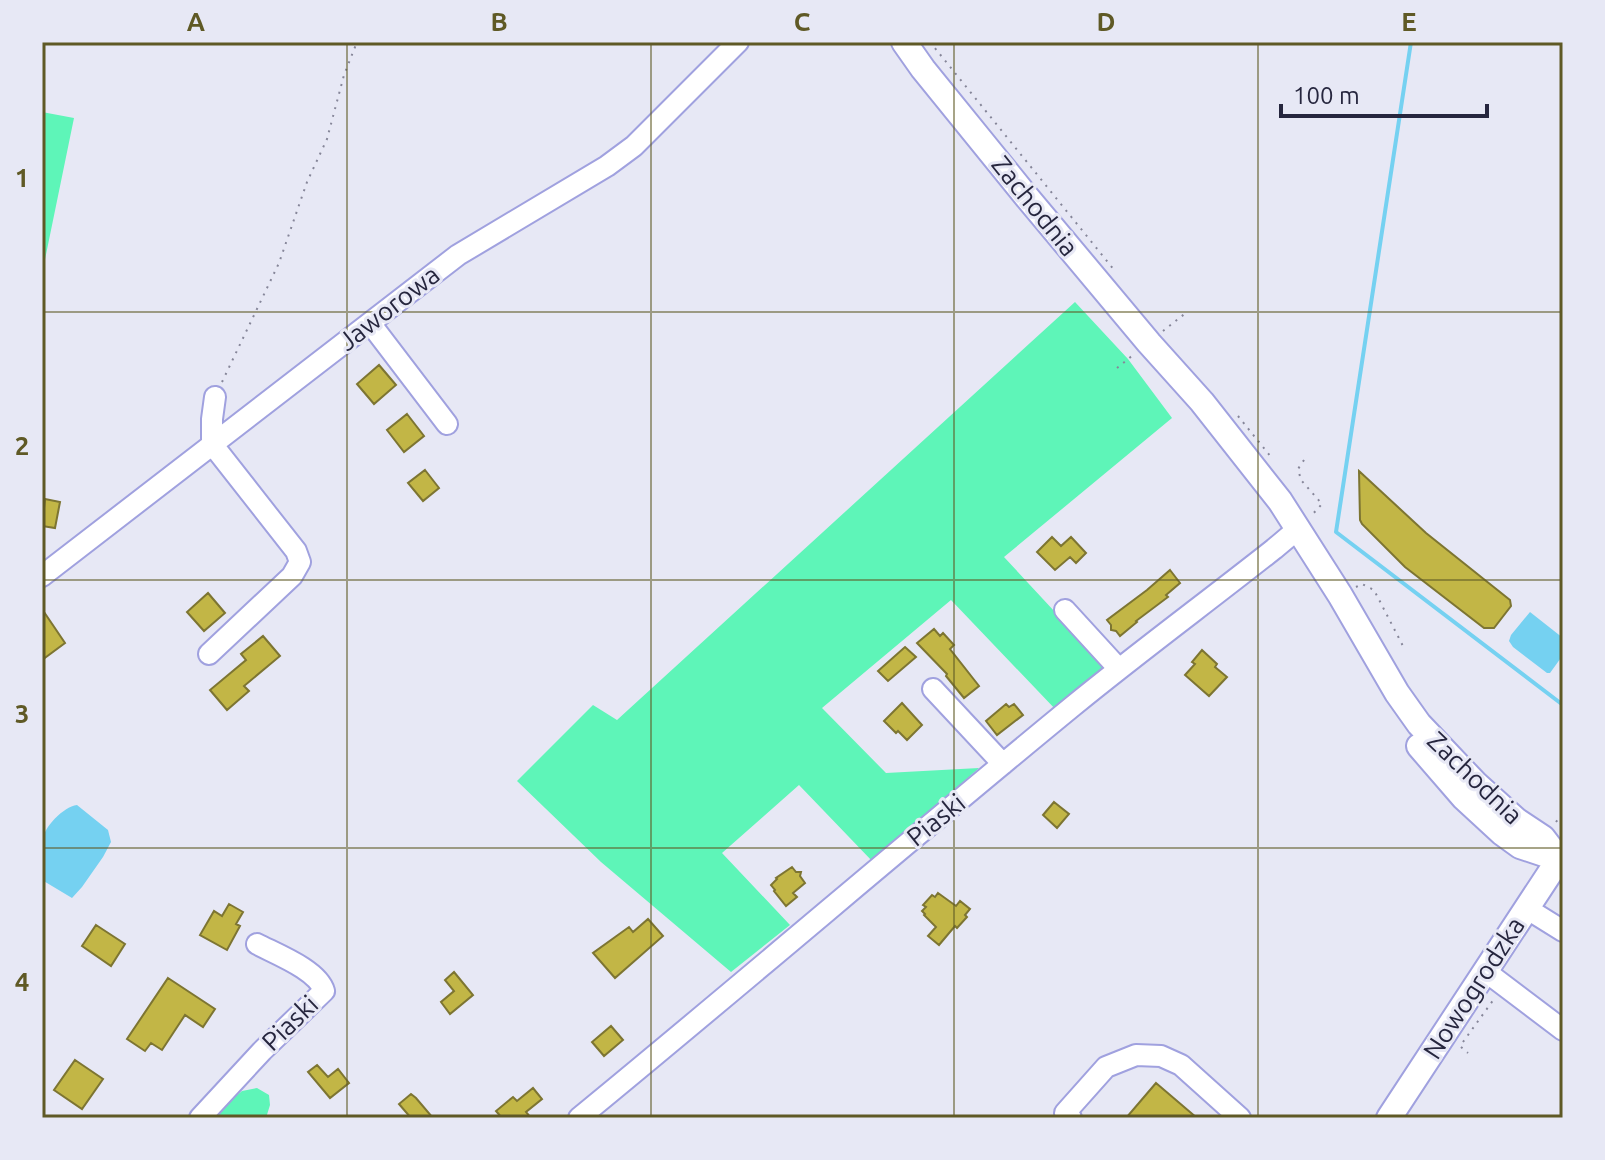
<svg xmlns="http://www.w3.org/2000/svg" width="1605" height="1160" font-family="Ubuntu,sans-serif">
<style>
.green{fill:#5ef5b8}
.water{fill:#75d1f1}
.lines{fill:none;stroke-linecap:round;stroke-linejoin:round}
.stream{stroke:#75d1f1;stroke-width:4}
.building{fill:#c2b646;stroke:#7d7532;stroke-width:2}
.minor-casing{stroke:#a0a1df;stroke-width:24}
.major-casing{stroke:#a0a1df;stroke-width:28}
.path{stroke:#868699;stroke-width:2;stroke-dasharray:2 6;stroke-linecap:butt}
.minor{stroke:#fff;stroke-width:20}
.major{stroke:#fff;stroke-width:24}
.grid{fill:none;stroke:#5f5925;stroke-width:2;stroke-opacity:0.55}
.labels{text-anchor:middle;stroke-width:6;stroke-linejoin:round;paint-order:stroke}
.street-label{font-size:26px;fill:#26263e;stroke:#e7e8f5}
.neatline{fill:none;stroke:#5f5925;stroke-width:3}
.grid-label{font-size:26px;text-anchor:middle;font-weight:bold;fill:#5f5925}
</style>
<rect width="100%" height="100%" fill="#e7e8f5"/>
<!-- green -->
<path class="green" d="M42,112L74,118L42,274Z
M1075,302L1128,359L1172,418L1004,557L1107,668L1057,711L951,600L822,708L886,773L979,768L873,862L799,785L722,853L790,925L731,972L601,862L517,781L593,705L617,720Z
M257,1088L269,1095L270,1105L266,1118H210L242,1091Z"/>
<!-- water -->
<path class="water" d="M1530,612L1563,638V655L1550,673H1547L1513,647L1509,641L1511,635Z
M77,805L108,830L111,842L103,857L82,887L72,898L42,880C42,867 40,853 42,841C44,827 63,807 77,805Z"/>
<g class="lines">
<!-- stream -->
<path class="stream" d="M1411,42L1336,532L1563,705"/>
</g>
<!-- building -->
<path class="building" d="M379,365L396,385L374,404L357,384Z
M407,414L424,436L404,452L387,430Z
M425,470L439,488L423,501L408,483Z
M1359,471L1426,533L1510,600L1511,606L1494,628H1484L1405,567L1362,524L1360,520Z
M45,499L60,502L55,528L42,526Z
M1052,537L1061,546L1071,537L1086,553L1076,563L1070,557L1055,570L1037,552Z
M1170,570L1180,583L1166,595L1168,597L1136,621L1137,622L1120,636L1116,631L1111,630V625L1107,620L1147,590Z
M208,593L225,613L204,631L187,612Z
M42,609L65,643L42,660Z
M934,629L940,636L943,633L954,645L950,649L979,686L964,698L946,676L947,674L917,643Z
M263,636L280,656L244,686L249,691L227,710L210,690L246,660L241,654Z
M905,647L916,657L888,681L878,671Z
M1202,650L1217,664L1215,667L1227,677L1209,696L1185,675L1195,664L1192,662Z
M902,703L922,725L907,740L898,731L896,733L884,721Z
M1006,704L1009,707L1014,704L1023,715L997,735L986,721Z
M1054,802L1069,814L1057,828L1043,815Z
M792,867L796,872H801L800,876L805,883L793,893L797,897L786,906L774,891L775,890L771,885L777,879L776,878Z
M938,893L956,906L960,901L970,909L965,915L967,917L957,928L955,926L939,945L928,936L936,927L924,915L925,914L922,911L926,907L923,905L932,895L935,897Z
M229,904L243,912L236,924L240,926L227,950L200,935L214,911L222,916Z
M648,919L663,936L615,978L593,953L629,927L633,932Z
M96,925L125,944L111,966L82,946Z
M454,972L473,995L450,1014L441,1002L454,991L445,980Z
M168,978L215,1009L203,1027L185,1015L162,1050L151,1043L145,1051L127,1039Z
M611,1026L623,1040L604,1056L592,1042Z
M75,1060L103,1079L82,1109L54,1090Z
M317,1065L328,1077L338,1069L349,1083L330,1098L308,1072Z
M1156,1083L1197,1118H1126Z
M533,1088L542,1099L526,1112L531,1118H502L496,1111L513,1097L517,1101Z
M411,1094L416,1098L433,1118H411L399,1104Z"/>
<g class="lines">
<defs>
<path id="minor" d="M370,323L447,424
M42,576L458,255L607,166L634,146L738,42
M1065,610L1119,669
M209,654L292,576L300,562L296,551L212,444V419L215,397
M933,689L1003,764
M1526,908L1563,931
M1485,971L1563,1030
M200,1118L262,1051L324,991C318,970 276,954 257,944
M579,1118C745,982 907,842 1073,706C1139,652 1207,602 1274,549L1299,528
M1071,1118L1065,1113L1106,1067L1136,1055L1161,1056L1181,1065L1240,1118"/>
<path id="major" d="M904,42L923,69L1026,196L1149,343L1202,402L1280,501L1340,595L1397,693L1419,724L1476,784L1516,820L1543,838L1559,859
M1419,746L1464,798L1502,833L1520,846L1559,859
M1389,1118L1563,853"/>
</defs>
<!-- minor casing -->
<use href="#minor" class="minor-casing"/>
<!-- major casing -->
<use href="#major" class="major-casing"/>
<!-- path -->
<path class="path" d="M930,42L1115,271
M1163,331L1187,312
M1117,368L1133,355
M222,382L279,263L307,182L327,139L344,75L357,42
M1238,416L1271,457
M1304,460L1298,469L1301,480L1322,504L1311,516
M1356,587L1362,584L1374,590L1403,646
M1556,822L1563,813
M1463,1042L1494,999
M1461,1047L1468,1053"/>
<!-- minor -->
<use href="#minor" class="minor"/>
<!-- major -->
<use href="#major" class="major"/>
</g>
<!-- grid -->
<path class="grid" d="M347,42V1118M651,42V1118M954,42V1118M1258,42V1118M42,312H1563M42,580H1563M42,848H1563"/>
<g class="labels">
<!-- street labels -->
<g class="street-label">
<text transform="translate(1035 206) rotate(51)" y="9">Zachodnia</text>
<text transform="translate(389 308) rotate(-38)" y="9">Jaworowa</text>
<text transform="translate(1475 778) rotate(44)" y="9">Zachodnia</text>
<text transform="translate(936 820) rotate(-39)" y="9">Piaski</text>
<text transform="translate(1474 988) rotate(-57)" y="9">Nowogrodzka</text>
<text transform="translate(290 1023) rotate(-44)" y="9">Piaski</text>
</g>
</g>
<!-- border -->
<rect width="1605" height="1160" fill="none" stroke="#e7e8f5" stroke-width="88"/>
<!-- scale -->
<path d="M1281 104v12h206v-12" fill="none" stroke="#26263e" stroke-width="4"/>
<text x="1293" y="104" font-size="24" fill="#26263e" stroke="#e7e8f5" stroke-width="6" paint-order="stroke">100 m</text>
<rect x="44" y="44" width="1517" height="1072" class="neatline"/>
<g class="grid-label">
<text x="196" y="31">A</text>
<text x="499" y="31">B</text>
<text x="802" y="31">C</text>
<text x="1106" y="31">D</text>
<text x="1409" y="31">E</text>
<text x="22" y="187">1</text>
<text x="22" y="455">2</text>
<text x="22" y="723">3</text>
<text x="22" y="991">4</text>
</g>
</svg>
